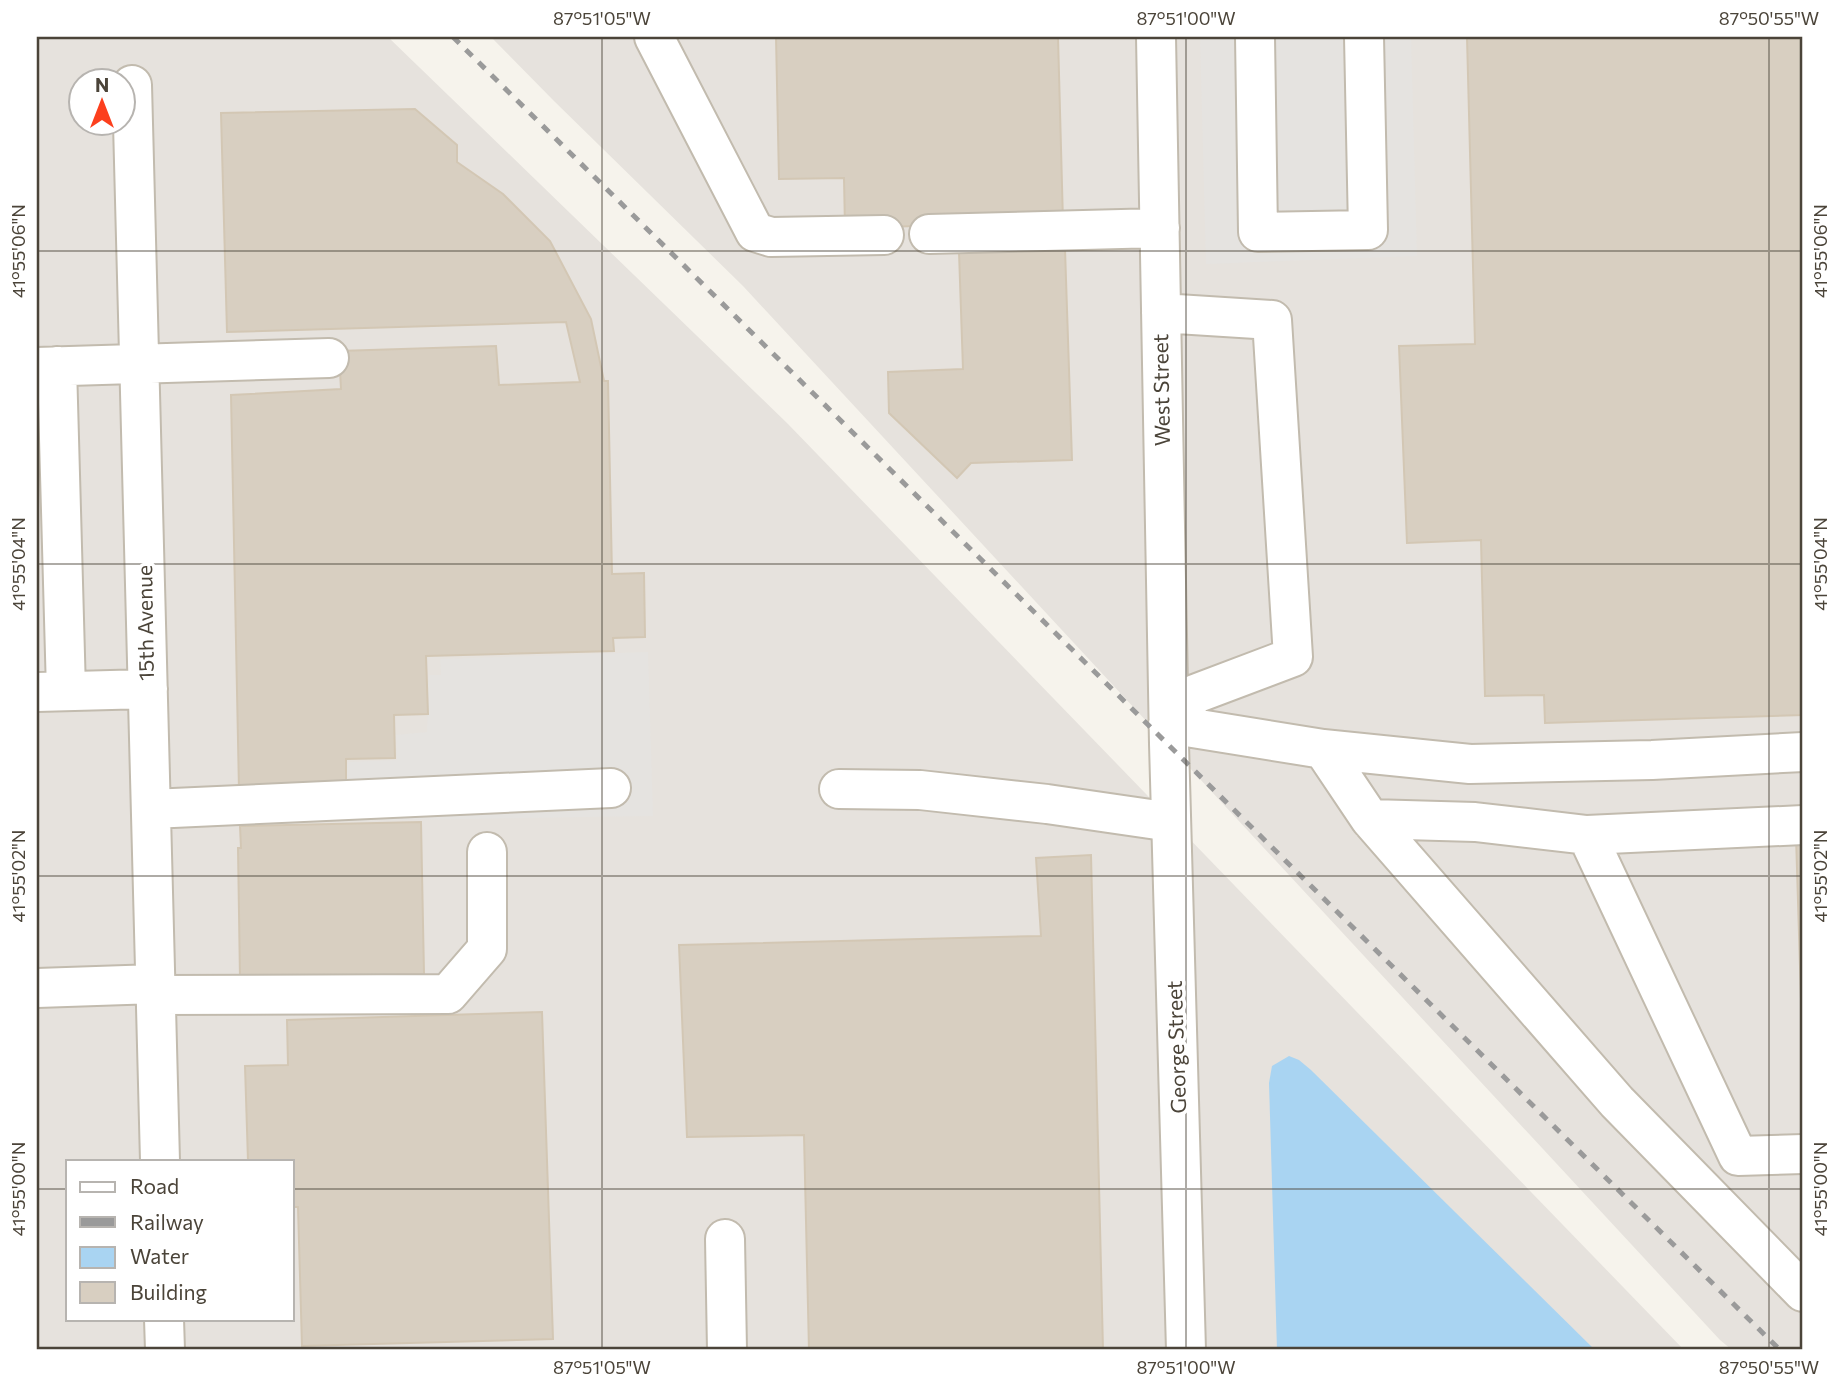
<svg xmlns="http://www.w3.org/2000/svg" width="1840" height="1387" font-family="Commissioner,sans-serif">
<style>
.industrial{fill:#e6e2dd;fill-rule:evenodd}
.parking{fill:#e5e3e0}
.water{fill:#a9d4f2}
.building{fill:#d8cfc1;stroke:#d3c7b4;stroke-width:2}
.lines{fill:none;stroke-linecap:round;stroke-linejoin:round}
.minor-casing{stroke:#c2bbae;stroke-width:42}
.minor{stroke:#fff;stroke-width:38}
.rail{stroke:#9a9a9a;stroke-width:5;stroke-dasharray:9 9;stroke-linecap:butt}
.ticks{fill:none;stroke:#4b4439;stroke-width:2;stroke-opacity:0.45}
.labels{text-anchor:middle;stroke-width:7;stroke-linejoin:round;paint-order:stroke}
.street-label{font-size:21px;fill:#4b4439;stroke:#fff}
.neatline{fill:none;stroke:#4b4439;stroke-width:2.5}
.ticks-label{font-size:18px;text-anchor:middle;fill:#4b4439}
</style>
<rect width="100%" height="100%" fill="#f6f3ec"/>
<!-- industrial -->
<path class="industrial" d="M37,37H388L788,424L1684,1350H37ZM80,80H122V122H80ZM68,1161H292V1319H68Z
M491,37H1803V1350H1732L1720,1340L743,286L554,101Z"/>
<!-- parking -->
<path class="parking" d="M1200,37H1411L1417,256L1206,264Z
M648,652L653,816L344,821L348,762L397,760L396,735L427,732L429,675H441L440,659Z"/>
<!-- water -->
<path class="water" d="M1289,1056L1299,1060L1311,1070L1595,1350H1277L1269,1083L1272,1066Z"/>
<!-- building -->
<path class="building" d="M776,37H1058L1063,222L845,228L844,178L779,179Z
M1467,37H1803V715L1545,723L1544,695L1485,696L1481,540L1407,543L1399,346L1475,344Z
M415,109L457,145V162L503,194L550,241L591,319L604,381H608L612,574L644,573L645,637L613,638L614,651L426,656L428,714L394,715L395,758L346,759V790H239L231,395L341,389L339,351L496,346L499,385L580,382L566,322L227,332L221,113Z
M1065,249L1072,460L971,463L957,478L889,413L888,372L963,369L959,252Z
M421,822L424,974L240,978L238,848H241L240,826Z
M1796,836H1803V1065Z
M1091,855L1103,1350H809L804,1135L687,1137L679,945L1041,936L1036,858Z
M542,1012L553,1339L302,1346L298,1207H292V1161H248L245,1066L288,1065L287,1020Z"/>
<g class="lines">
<defs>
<path id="minor" d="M654,37L755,232L771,237L884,235
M1156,37L1169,744L1186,1350
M1255,37L1258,232L1368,230L1364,37
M132,85L160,1161
M929,234L1160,228
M1161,313L1272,320L1293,657L1195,694L1168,724
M57,366L66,691
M37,367L329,358
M37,692L148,689
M1168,724L1323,749L1370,819L1475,822L1587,835L1803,825
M1323,749L1470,764L1652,760L1803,752
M839,789L920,790L1047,804L1171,822
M151,809L611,788
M1370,819L1617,1102L1803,1292
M1587,835L1738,1156L1803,1154
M37,988L156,984
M156,995L448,994L487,949V852
M725,1239L727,1350
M164,1319L165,1350"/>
</defs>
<!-- minor casing -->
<use href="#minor" class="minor-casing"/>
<!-- minor -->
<use href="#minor" class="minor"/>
<!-- rail -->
<path class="rail" d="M453,37L1780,1350"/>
</g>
<!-- ticks -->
<path class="ticks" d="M602,37V1350M1186,37V1350M1769,37V1350M37,251H1803M37,564H1803M37,876H1803M37,1189H68M292,1189H1803"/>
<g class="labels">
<!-- street labels -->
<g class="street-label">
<text transform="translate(1162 390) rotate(-91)" y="7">West Street</text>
<text transform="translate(146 623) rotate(-91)" y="7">15th Avenue</text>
<text transform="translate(1177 1047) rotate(-92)" y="7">George Street</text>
</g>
</g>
<!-- border -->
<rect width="1840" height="1387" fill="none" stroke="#ffffff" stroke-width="77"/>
<!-- legend -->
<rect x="66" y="1160" width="228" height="161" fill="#ffffff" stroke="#b7b4b0" stroke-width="2"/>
<rect x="80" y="1182" width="35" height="10" fill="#ffffff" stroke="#b7b4b0" stroke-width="2"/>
<text x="130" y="1194" font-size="21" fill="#4b4439">Road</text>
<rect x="80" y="1217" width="35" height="10" fill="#9a9a9a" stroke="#b7b4b0" stroke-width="2"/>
<text x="130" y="1230" font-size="21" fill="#4b4439">Railway</text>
<rect x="80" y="1247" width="35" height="21" fill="#a9d4f2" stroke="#b7b4b0" stroke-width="2"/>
<text x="130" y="1264" font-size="21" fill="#4b4439">Water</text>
<rect x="80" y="1282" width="35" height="21" fill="#d8cfc1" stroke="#b7b4b0" stroke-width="2"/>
<text x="130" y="1300" font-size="21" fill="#4b4439">Building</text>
<!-- north arrow -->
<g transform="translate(102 102)"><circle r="33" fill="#ffffff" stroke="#b7b4b0" stroke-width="2"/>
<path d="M0-5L12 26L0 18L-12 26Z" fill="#fc3f1d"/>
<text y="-10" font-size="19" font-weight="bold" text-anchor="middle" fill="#4b4439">N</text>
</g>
<rect x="38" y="38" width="1763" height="1310" class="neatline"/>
<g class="ticks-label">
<text x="602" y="25">87°51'05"W</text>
<text x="1186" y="25">87°51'00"W</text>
<text x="1769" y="25">87°50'55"W</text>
<text transform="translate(19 251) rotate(-90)" y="6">41°55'06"N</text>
<text transform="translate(1821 251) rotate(-90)" y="6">41°55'06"N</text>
<text transform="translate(19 564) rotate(-90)" y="6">41°55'04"N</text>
<text transform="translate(1821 564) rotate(-90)" y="6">41°55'04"N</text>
<text transform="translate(19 876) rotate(-90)" y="6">41°55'02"N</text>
<text transform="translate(1821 876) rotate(-90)" y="6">41°55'02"N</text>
<text transform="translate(19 1189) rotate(-90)" y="6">41°55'00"N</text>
<text transform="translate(1821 1189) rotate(-90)" y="6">41°55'00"N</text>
<text x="602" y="1374">87°51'05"W</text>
<text x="1186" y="1374">87°51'00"W</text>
<text x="1769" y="1374">87°50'55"W</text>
</g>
</svg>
